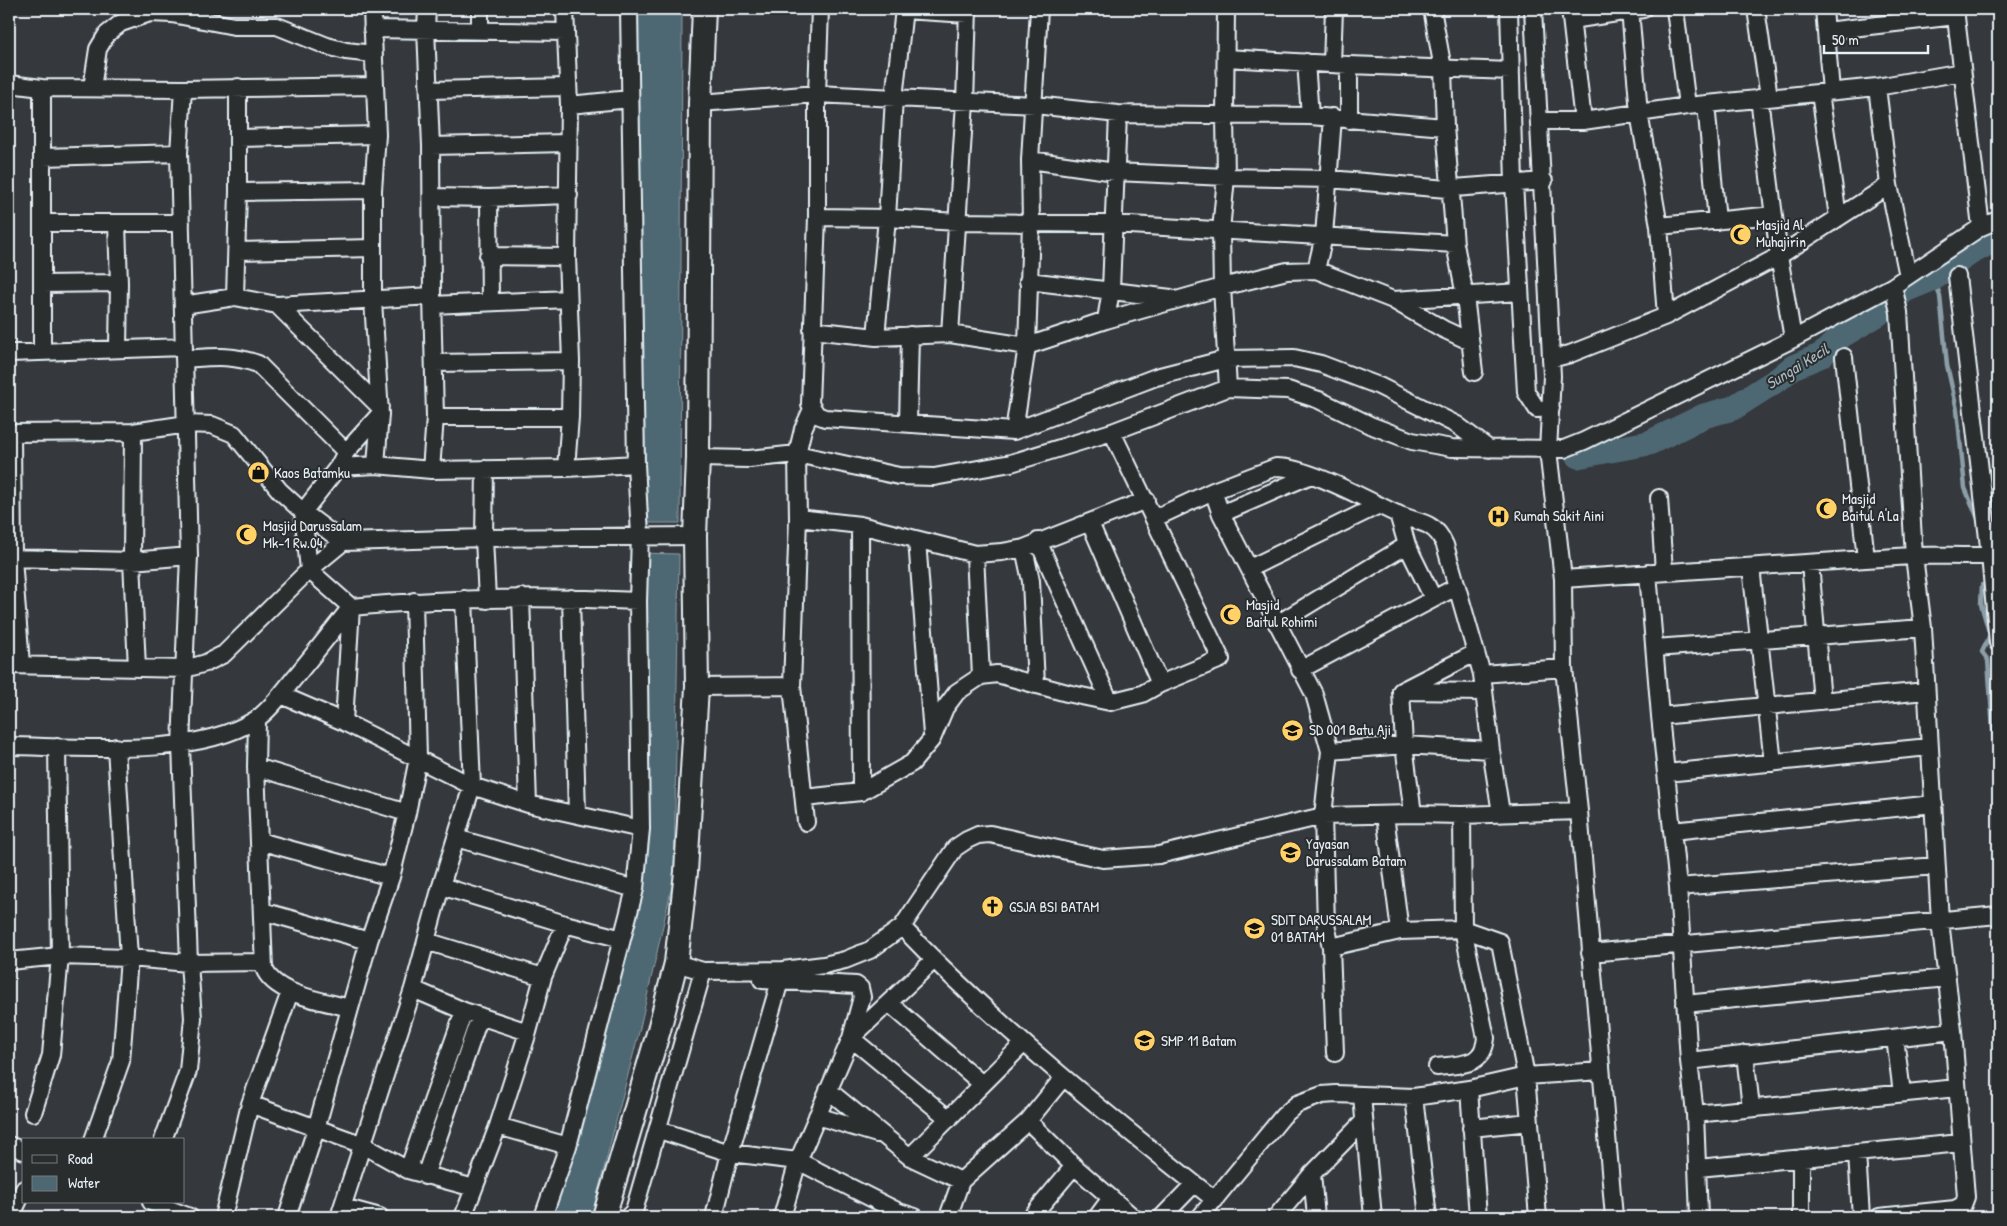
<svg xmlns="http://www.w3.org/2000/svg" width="2007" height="1226" font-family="'Patrick Hand',sans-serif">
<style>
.water{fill:#4e6873;stroke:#8c9fa8}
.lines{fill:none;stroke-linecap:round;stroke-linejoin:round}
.stream{stroke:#8c9fa8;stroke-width:4.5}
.river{stroke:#4e6873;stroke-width:25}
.street-casing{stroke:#e8f1f8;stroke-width:20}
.secondary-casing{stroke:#e8f1f8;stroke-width:26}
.street{stroke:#2a2d2e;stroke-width:16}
.secondary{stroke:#2a2d2e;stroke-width:22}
.labels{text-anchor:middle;stroke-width:4;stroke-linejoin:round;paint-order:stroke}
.poi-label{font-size:15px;fill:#e8f1f8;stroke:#2a2d2e;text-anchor:start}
.water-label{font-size:16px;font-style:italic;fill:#aabac3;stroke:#2a2d2e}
</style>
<rect width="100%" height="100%" fill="#35383c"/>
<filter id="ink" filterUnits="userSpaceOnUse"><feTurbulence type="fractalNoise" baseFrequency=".02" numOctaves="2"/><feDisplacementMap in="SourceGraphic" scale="10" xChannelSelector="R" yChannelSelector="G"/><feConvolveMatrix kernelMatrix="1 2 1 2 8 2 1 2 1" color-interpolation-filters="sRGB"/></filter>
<g filter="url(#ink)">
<!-- water -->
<path class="water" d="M633,9H682L680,523H641Z
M640,553L679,554L674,877L639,1032L593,1211L591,1217H549L643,867Z"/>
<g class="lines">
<!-- stream -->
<path class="stream" d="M1934,278L1940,296L1947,365L1957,410L1965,488L1979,521
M1982,585L1981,604L1990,635L1982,652L1988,660L1998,798"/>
<!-- river -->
<path class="river" d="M1578,456L1649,443L1704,416L1733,408L1780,378L1793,367L1822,355L1841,336L1878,314L1905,290L1934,278L1970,253L1998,238"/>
<defs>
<path id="street" d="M372,9L377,135L373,190V300L380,414L376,465
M427,9L426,29L431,146L432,296L435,417L431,470
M480,9V31
M565,9L569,105L567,257L571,361L570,417L566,468
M820,9L817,94V217L810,404L817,415L825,418L1014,431L1156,377L1226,359L1294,358L1321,364L1379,386L1457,425L1489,449
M1226,9L1225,116L1226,177L1221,231L1222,287L1228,388
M1432,9L1443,69L1445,127L1450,185L1454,188L1544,181
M1509,9L1514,183L1526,392L1537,409L1551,408
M1533,9L1552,376L1548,450L1563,579L1564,668L1579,811L1614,1217
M1570,9L1583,121
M1675,9L1687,106
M1756,9L1769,97
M1824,9L1831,91
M1955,9L1981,227
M904,10L968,14
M1630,10L1639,113L1659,226L1666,316
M1572,20L1643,9
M372,29L566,32
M1826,31L1956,16
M1226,58L1349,65L1511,71
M1306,62L1310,116
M1332,64L1334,9
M1349,65V120
M9,84L42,88L183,89L374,86
M1877,87L1889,185L1908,276
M42,88V351
M92,88L98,49L107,34L121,23L150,13L172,14L234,26H277L327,46L346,51L373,54
M429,90L568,87
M1820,93L1838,217
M1759,98L1779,256L1793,339
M700,103L817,94L1035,105L1118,114L1310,116L1445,127
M1706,104L1717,221
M569,105L630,99
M1540,121H1583L1687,106L1877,87L1962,72
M238,138L377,135
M431,146L567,143
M43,157L179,153
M1030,160L1115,172L1226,177L1329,179L1447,189L1451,194L1455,244L1465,296L1474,372
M238,192L373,190
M432,197L489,198L569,195
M489,198L490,302
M817,217L887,218L958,222L1113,224L1455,244
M43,223H181
M117,224L119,283L118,348
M1659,226L1774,215
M237,251L373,248
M488,256L567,257
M1316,270L1324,236L1333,117
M1957,276L1990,555L1998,643
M1028,281L1171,298
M42,284L119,283
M235,297L238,192V87
M1393,300L1520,292
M183,305L235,297L277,305L432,296
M277,305L380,407
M432,305L568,299
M1106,320L1111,290L1118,114
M812,330L876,337L950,334L1027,346L1106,320L1222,287L1287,271L1316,270L1393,300L1443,329L1469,341
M950,334L965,102L968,9
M876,337L887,218L894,98L904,9
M9,353L184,347
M1844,357L1866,559
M184,359C212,357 231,354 258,364L346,452
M1551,359L1570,354L1666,316L1779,256L1889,185
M434,363L571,361
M435,417H570
M908,423L910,335
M1014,431L1027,346L1031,223L1030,160L1039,9
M133,432L132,561L137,668
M9,433L133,432L187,424L212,425L234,434L280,491L303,512L343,542
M12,433L13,558L21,665
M698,458L749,459L797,454L899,476L934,477L1011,463L1112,432L1228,388L1288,390L1319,400L1370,425L1412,441L1452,448L1564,449L1584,441L1793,339L1893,286L1981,227L1998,220
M338,467L376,465L431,470L566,468L636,464
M485,469L484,538L487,600
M1213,491L1221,514L1314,694L1330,751L1323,816L1326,925L1331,947L1400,931L1463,929L1500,942L1526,1076L1538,1217
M1659,498L1664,571
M1221,514L1311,475
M1398,514L1407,545L1433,598
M798,518L860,525L975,554L1002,552L1024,548L1146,500
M1155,518L1213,491L1276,467C1308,467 1365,499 1395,513C1405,518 1417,520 1428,525C1437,530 1441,536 1445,545L1482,674L1491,750L1501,813
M1090,523L1160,684
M860,525L861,792
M917,540L932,735
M1038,541L1110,702
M1024,548L1031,581L1036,685
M975,554L981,676
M9,558L132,561L189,556
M1810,563L1822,701
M1751,567L1773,763
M1250,568L1379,505
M1648,573L1660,716L1678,887L1689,1061L1695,1114L1699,1217
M1563,579C1679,571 1795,563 1911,556C1940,555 1969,557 1998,555
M521,597L528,804
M571,598L577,814
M351,607L309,570L303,512L338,467L346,452L380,414
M1277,624L1407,545
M1655,648L1923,628
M9,665L185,669L206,663L224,654L309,570L343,542L484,538L695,536
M1300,670L1456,587
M1482,674L1564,668
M697,687L792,686
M1401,691L1404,745L1413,814
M1401,691L1475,653
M1404,691L1484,692
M281,695L344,722L472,786L528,804L641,829
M1660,716L1926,691
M257,720L256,767L264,968C274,995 324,1001 350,1008
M344,722L351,607
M9,746C79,747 195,758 255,720C270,711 285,689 296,676C315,653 333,630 351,607C446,598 542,596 638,601
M1330,751L1404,745L1491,750
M256,767L407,813
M1666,773L1929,747
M804,798L861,792L912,763L932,739L945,708L957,692L981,676L997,674L1067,693L1110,702L1142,694L1160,684L1221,659L1112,432
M1385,815L1400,931
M806,822L792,686L798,518L797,454L803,429L812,409
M1672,831L1934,804
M456,838L635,889
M259,841L391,877
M441,886L565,924L622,939
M1678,887L1936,866
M262,911L369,941
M902,927C998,1027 1106,1114 1215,1200
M426,941L543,977
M1331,947L1335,1053
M1590,953L1998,915
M9,961L60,956L129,958L189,963L262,962
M676,963L703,971L783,970L824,965L845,960L870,950L902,927L955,848L967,840L978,835L990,834L1103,859L1159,855L1323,816L1413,814L1462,815L1579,811
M762,980L856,985L860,988L862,997L851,1038L949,1119
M413,989L464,1011L528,1032
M889,1003L982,1084
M1685,1004L1947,978
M1895,1038L1902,1093
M1745,1054L1751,1108
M1689,1061L1953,1031
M1437,1067C1461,1064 1483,1067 1486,1038L1463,929L1462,815
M1469,1089L1478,1217
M828,1090L910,1157L961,1181
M1362,1096L1373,1217
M1414,1097L1428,1217
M250,1104L363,1145L408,1170L474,1188
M33,1113L51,1055L60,956L57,747
M1695,1114L1957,1088
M817,1116L877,1134
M1028,1121L1074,1166L1133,1217
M498,1126L568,1146
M1471,1128L1530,1122
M659,1130L730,1153L798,1161L899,1212L915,1217
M93,1140L121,1061L129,958L116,747
M163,1140L188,1071L193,1018L189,963L181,745L189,556L179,153L183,89
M9,1145L24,1151
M1857,1153L1861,1217
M910,1157L1024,1043
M1801,1158V1217
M1698,1168L1961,1143
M408,1170L464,1011
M1312,1174L1316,1217
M425,1176L480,1016
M151,1202L190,1217
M343,1207L380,1217
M11,1217L24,1189
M223,1217L250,1104L290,992
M287,1217L316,1129L369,941L391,877L407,813L418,758L414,601
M339,1217L413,989L441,886L472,786L464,599
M463,1217L498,1126L528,1032L543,977L565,924
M543,1217L568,1146L635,889L641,829L638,601L640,535L636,464L629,9
M628,1217L634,1211L703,971
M714,1217L730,1153L780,981
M782,1217L798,1161L851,1038L934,960
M948,1217L961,1181L1028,1121L1063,1078
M1031,1217L1074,1166
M1097,1217L1111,1198
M1162,1217L1194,1184
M1200,1217L1283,1116L1297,1104L1322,1095L1336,1094L1414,1097L1469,1089L1526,1076L1601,1071
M1276,1217L1312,1174L1364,1121
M1879,1217L1955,1209L1963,1205L1966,1197L1953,1031L1940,921L1923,628L1914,556L1899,312L1893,286"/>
<path id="secondary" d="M604,1217L659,1030L676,963L686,872L697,687L695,536L698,458L700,103L704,9"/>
</defs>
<!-- street casing -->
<use href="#street" class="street-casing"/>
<!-- secondary casing -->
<use href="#secondary" class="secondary-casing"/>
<!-- street -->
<use href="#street" class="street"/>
<!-- secondary -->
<use href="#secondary" class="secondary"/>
</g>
</g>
<!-- icons -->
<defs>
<symbol id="mosque-disc" viewBox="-11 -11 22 22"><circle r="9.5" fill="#ffd166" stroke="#2a2d2e"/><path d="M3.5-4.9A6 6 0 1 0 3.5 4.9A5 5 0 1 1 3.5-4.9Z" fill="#111"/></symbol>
<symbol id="shop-disc" viewBox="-11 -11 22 22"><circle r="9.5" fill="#ffd166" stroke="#2a2d2e"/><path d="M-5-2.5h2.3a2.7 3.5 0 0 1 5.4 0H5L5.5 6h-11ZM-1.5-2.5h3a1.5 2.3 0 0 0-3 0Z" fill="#111"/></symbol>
<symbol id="hospital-disc" viewBox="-11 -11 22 22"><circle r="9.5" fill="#ffd166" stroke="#2a2d2e"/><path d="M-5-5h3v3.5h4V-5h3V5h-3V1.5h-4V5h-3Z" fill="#111"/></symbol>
<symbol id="school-disc" viewBox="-11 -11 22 22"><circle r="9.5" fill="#ffd166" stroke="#2a2d2e"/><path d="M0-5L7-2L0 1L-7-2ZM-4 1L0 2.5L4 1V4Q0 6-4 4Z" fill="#111"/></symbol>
<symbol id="church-disc" viewBox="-11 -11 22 22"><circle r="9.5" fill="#ffd166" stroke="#2a2d2e"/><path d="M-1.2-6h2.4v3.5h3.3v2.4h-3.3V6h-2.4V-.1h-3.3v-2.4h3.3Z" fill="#111"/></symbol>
</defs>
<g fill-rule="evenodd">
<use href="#mosque-disc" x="1728" y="222" width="25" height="25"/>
<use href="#shop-disc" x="246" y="460" width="25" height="25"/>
<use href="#mosque-disc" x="1814" y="496" width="25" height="25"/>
<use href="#hospital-disc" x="1486" y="504" width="25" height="25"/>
<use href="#mosque-disc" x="234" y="522" width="25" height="25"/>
<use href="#mosque-disc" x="1218" y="602" width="25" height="25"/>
<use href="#school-disc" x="1280" y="718" width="25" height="25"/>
<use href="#school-disc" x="1278" y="840" width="25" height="25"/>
<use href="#church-disc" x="980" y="894" width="25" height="25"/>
<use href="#school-disc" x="1242" y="916" width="25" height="25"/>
<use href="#school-disc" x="1132" y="1028" width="25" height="25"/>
</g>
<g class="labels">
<!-- poi labels -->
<g class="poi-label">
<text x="1756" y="230">Masjid Al<tspan x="1756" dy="17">Muhajirin</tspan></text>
<text x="274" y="478">Kaos Batamku</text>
<text x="1842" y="504">Masjid<tspan x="1842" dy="17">Baitul A'La</tspan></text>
<text x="1514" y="521">Rumah Sakit Aini</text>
<text x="263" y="531">Masjid Darussalam<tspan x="263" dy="17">Mk-1 Rw.04</tspan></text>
<text x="1246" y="610">Masjid<tspan x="1246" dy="17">Baitul Rohimi</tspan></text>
<text x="1309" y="735">SD 001 Batu Aji</text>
<text x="1306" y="849">Yayasan<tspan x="1306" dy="17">Darussalam Batam</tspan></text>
<text x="1009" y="912">GSJA BSI BATAM</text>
<text x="1271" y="925">SDIT DARUSSALAM<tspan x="1271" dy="17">01 BATAM</tspan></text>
<text x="1161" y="1046">SMP 11 Batam</text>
</g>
<!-- water labels -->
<g class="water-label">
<text transform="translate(1797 366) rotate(-32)" y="6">Sungai Kecil</text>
</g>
</g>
<!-- margin -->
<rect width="2007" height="1226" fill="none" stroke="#2a2d2e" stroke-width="30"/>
<rect x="15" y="15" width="1977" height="1196" fill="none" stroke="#e8f1f8" stroke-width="2" filter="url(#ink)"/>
<!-- legend -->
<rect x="22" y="1138" width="162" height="65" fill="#2a2d2e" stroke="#767b7f"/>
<rect x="32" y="1155" width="25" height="8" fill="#2a2d2e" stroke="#767b7f"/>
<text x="68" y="1164" font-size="15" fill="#e8f1f8">Road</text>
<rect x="32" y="1176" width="25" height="15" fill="#4e6873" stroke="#767b7f"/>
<text x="68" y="1188" font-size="15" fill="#e8f1f8">Water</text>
<!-- scale -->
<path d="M1824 45v8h104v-8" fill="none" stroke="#e8f1f8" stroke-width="2.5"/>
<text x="1832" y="45" font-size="15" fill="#e8f1f8" stroke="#2a2d2e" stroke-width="4" paint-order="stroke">50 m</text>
</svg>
